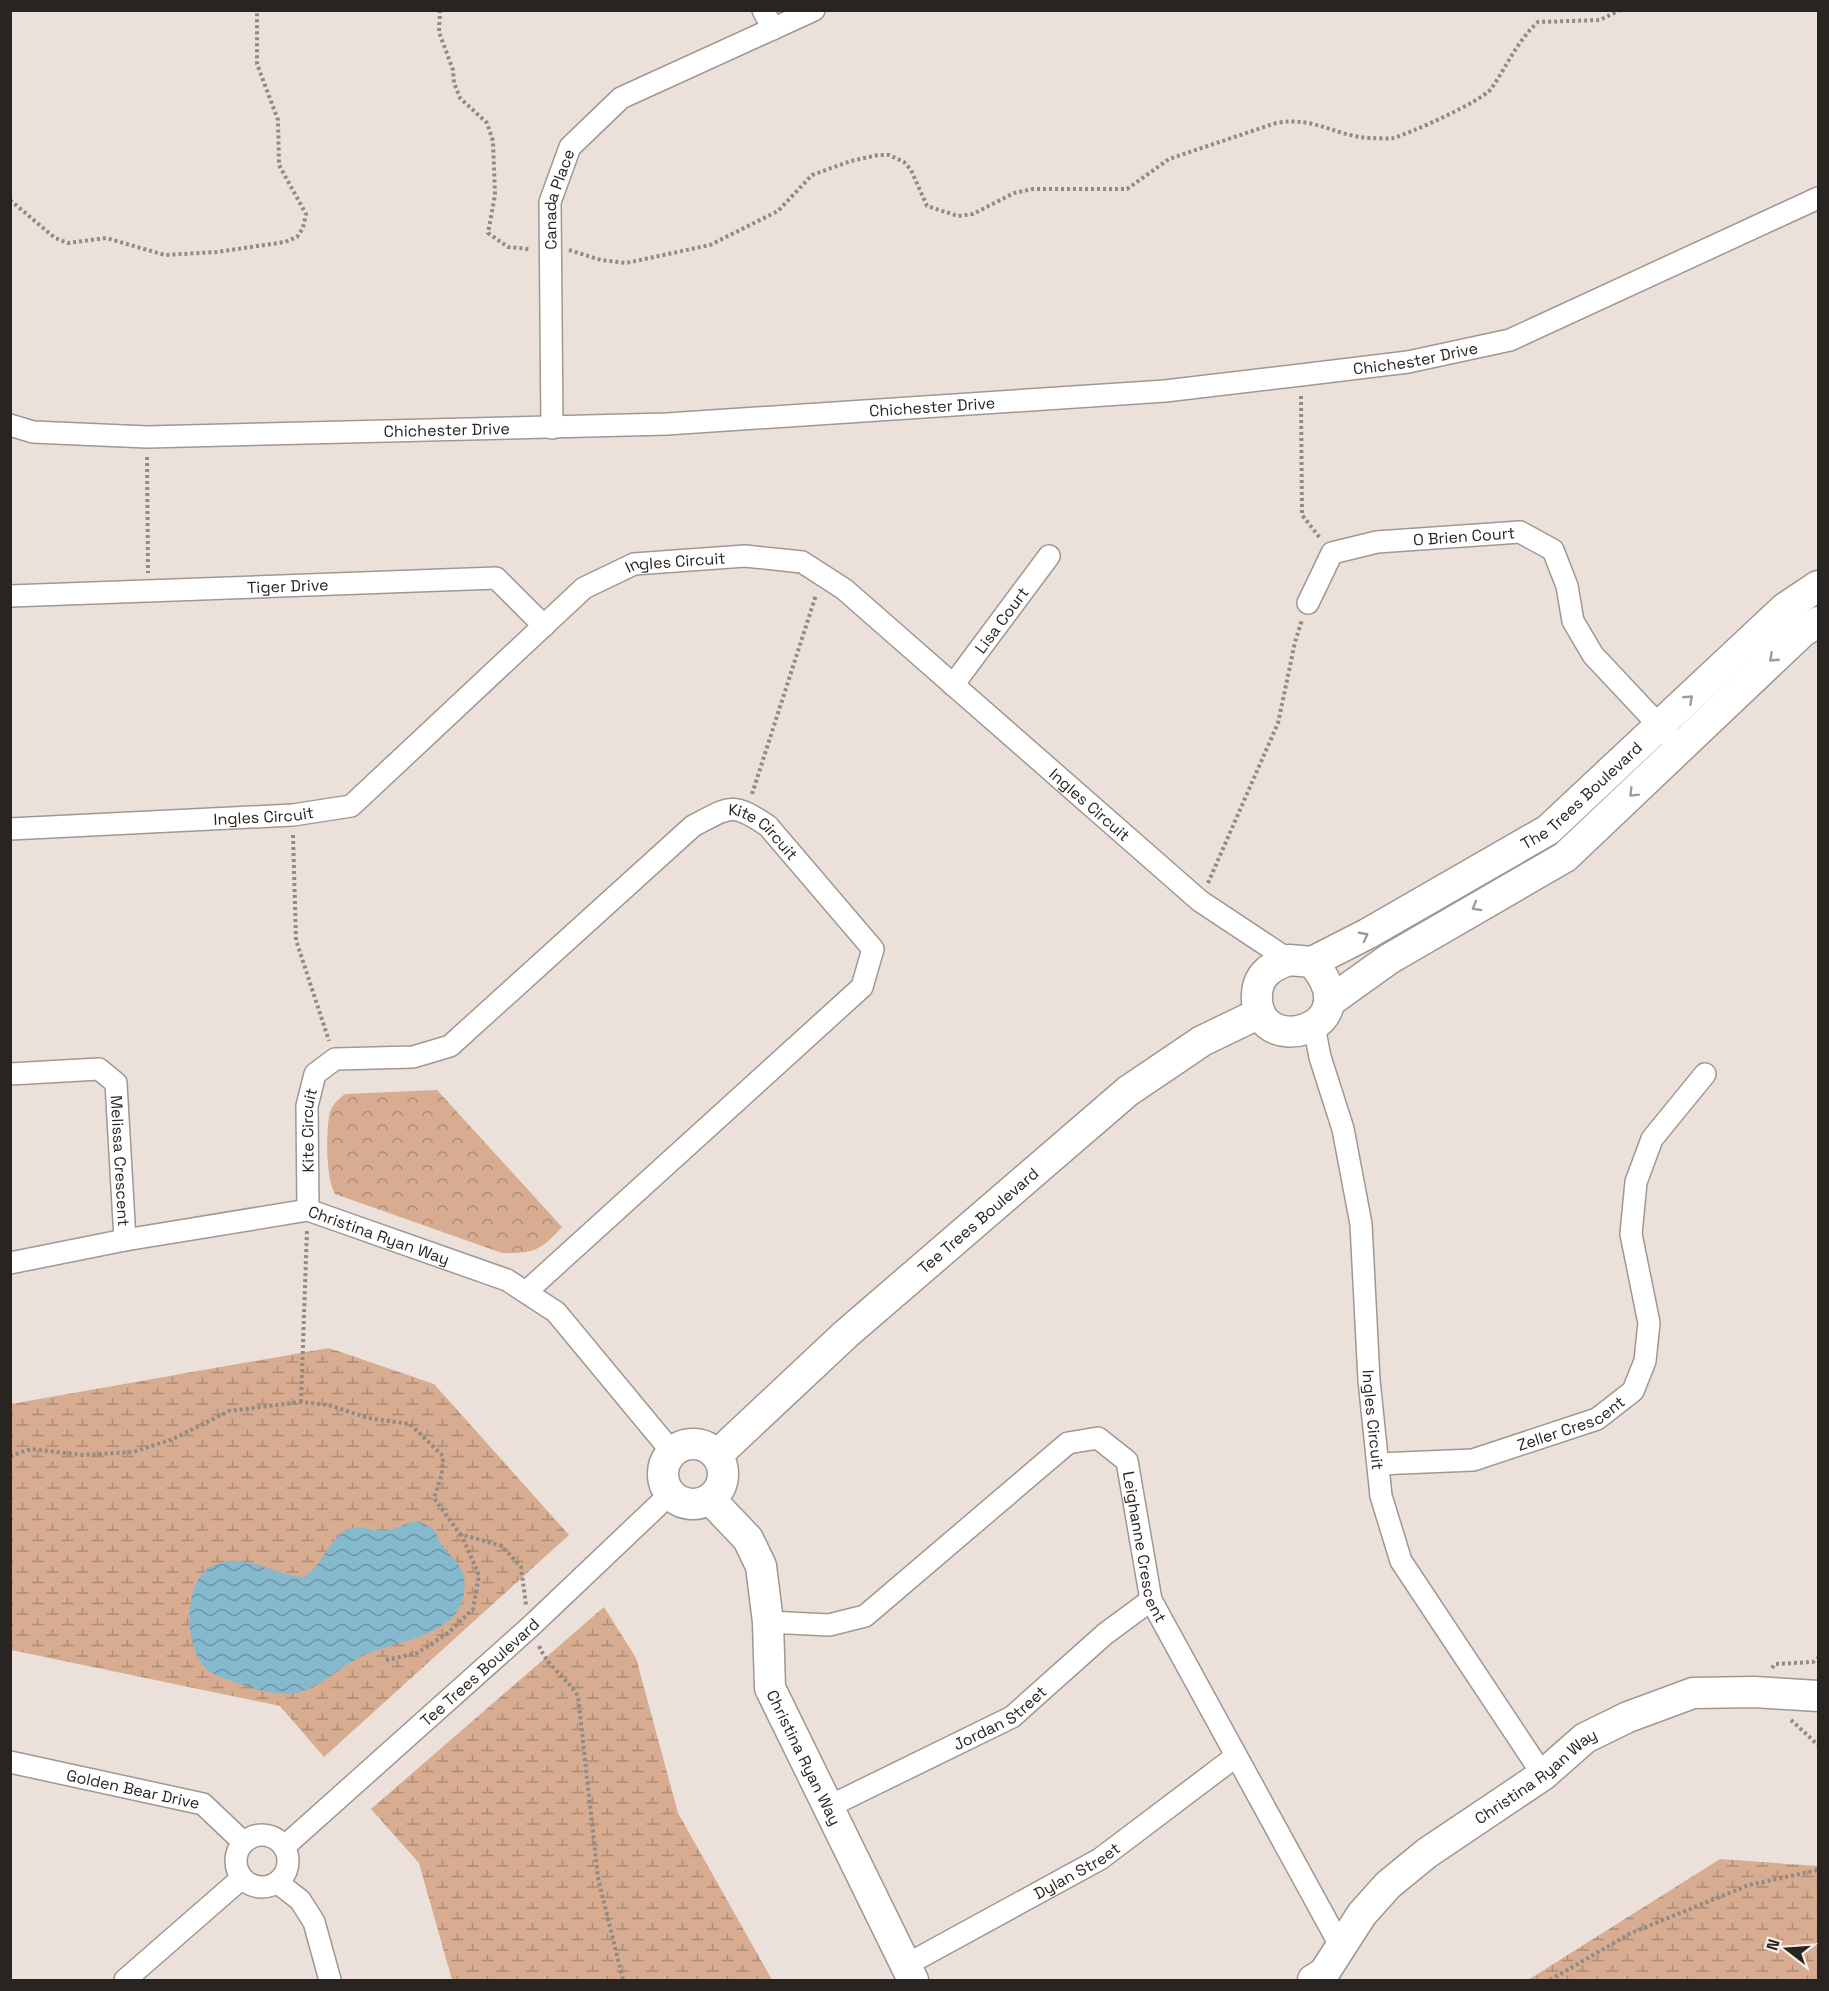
<svg xmlns="http://www.w3.org/2000/svg" width="1829" height="1991" font-family="'Space Grotesk',sans-serif">
<style>
.forest{fill:url(#forest-crowns)}
.wetland{fill:url(#wetland-marsh)}
.water{fill:url(#water-waves)}
.lines{fill:none;stroke-linecap:round;stroke-linejoin:round}
.street-casing{stroke:#a19791;stroke-width:24}
.secondary-casing{stroke:#a19791;stroke-width:33}
.path{stroke:#928a85;stroke-width:4;stroke-dasharray:3 3;stroke-linecap:butt}
.street{stroke:#fff;stroke-width:21}
.secondary{stroke:#fff;stroke-width:30}
.oneway{stroke:#9e9c9b}
.labels{text-anchor:middle;stroke-width:4.5;stroke-linejoin:round;paint-order:stroke}
.street-label{font-size:16px;fill:#282421;stroke:#f9eee7}
</style>
<defs>
<pattern id="forest-crowns" width="20" height="18" patternUnits="userSpaceOnUse" patternTransform="scale(1.5)"><rect width="20" height="18" fill="#d7ac90"/><path d="M2 6a3 3 0 1 1 6 0M12 15a3 3 0 1 1 6 0" fill="none" stroke="#ae8c75"/></pattern>
<pattern id="wetland-marsh" width="20" height="14" patternUnits="userSpaceOnUse" patternTransform="scale(1.5)"><rect width="20" height="14" fill="#d7ac90"/><path d="M1 5h8M5 5V1M11 12h8M15 12V8" fill="none" stroke="#ae8c75"/></pattern>
<pattern id="water-waves" width="16" height="10" patternUnits="userSpaceOnUse" patternTransform="scale(1.5)"><rect width="16" height="10" fill="#84b9ce"/><path d="M0 5q4-4 8 0t8 0" fill="none" stroke="#6c96a7"/></pattern>
</defs>
<rect width="100%" height="100%" fill="#ece1da"/>
<!-- forest -->
<path class="forest" d="M437,1090L562,1227C541,1250 534,1254 502,1253L335,1194C326,1178 326,1136 329,1117C330,1107 337,1100 345,1094Z"/>
<!-- wetland -->
<path class="wetland" d="M329,1348L434,1384L569,1535L324,1757L280,1706L11,1650V1404Z
M604,1607L636,1658L678,1813L772,1980H452L419,1863L371,1809Z
M1720,1859L1818,1866V1980H1528Z"/>
<!-- water -->
<path class="water" d="M417,1521C422,1523 429,1526 433,1529C437,1533 438,1541 442,1545C445,1550 450,1554 454,1559C463,1569 466,1578 464,1592C459,1637 396,1640 362,1656C336,1668 314,1696 282,1694C261,1693 235,1682 216,1675C183,1663 180,1581 212,1566C245,1550 273,1576 304,1577C321,1565 322,1555 334,1541C354,1516 366,1534 390,1530C399,1528 407,1522 417,1521Z"/>
<g class="lines">
<defs>
<g id="street">
<path d="M763,10L773,29"/>
<path id="s1" d="M10,425L33,432L147,437L667,424L1165,391L1301,375L1408,362L1510,340L1818,198"/>
<path id="s2" d="M552,428L550,202L570,147L621,98L814,10"/>
<path id="s3" d="M10,596L496,578L544,626"/>
<path id="s4" d="M1308,603L1332,553L1377,542L1520,532L1553,550L1567,586L1573,621L1593,655L1669,736"/>
<path id="s5" d="M953,685L1049,556"/>
<path id="s6" d="M10,829L293,815L351,806L584,588L634,564L745,556L802,562L844,589L1200,901L1289,960"/>
<path id="s7" d="M1314,1026L1320,1057L1343,1129L1361,1224L1369,1380L1381,1496L1401,1561L1543,1775"/>
<path id="s8" d="M10,1074L99,1069L116,1083L125,1240"/>
<path id="s9" d="M308,1210L307,1106L315,1074L335,1059L413,1057L450,1046L693,826C730,807 731,801 768,826L873,949L862,987L526,1292"/>
<path id="s10" d="M10,1263L125,1240L308,1210L507,1280L556,1312L672,1452"/>
<path id="s11" d="M1378,1464L1473,1460L1597,1419L1633,1391L1645,1361L1649,1323L1631,1234L1636,1182L1652,1139L1705,1074"/>
<path id="s12" d="M768,1622L829,1625L865,1616L1068,1443L1098,1438L1127,1461L1151,1600L1341,1947"/>
<path id="s13" d="M10,1762L203,1804L243,1842"/>
<path id="s14" d="M828,1807L1012,1717L1105,1634L1151,1600"/>
<circle cx="262" cy="1861" r="26"/>
<path id="s15" d="M285,1846L531,1626L670,1494"/>
<path d="M278,1883L300,1900L314,1922L330,1980"/>
<path id="s16" d="M906,1965L1100,1859L1235,1757"/>
<path d="M125,1980L242,1878"/>
</g>
<g id="secondary">
<path d="M1289,960L1312,962C1373,1031 1252,1061 1257,994C1258,974 1272,966 1289,960Z"/>
<path id="s17" d="M1312,962L1367,934L1548,830L1785,608L1818,586"/>
<path d="M1329,1002L1389,959L1565,857L1802,632L1818,622"/>
<circle cx="693" cy="1474" r="30"/>
<path id="s18" d="M717,1455L846,1334L1128,1091L1202,1041L1260,1013"/>
<path id="s19" d="M710,1499L748,1539L761,1566L768,1622L770,1688L913,1980"/>
<path id="s20" d="M1313,1980L1324,1973L1362,1914L1388,1885L1427,1853L1543,1775L1585,1738L1628,1717L1693,1693L1754,1692L1818,1696"/>
</g>
</defs>
<!-- street casing -->
<use href="#street" class="street-casing"/>
<!-- secondary casing -->
<use href="#secondary" class="secondary-casing"/>
<!-- path -->
<path class="path" d="M440,10L439,32L453,70L454,83L460,98L487,123L493,141L495,195L488,233L508,247L529,249
M10,200L55,238L68,243L106,238L165,255L217,252L285,242L297,237L303,228L306,214L279,165L278,120L257,64V10
M569,250L601,260L626,263L710,245L778,211L812,175L851,161L878,155H889L904,162L911,170L927,206L958,216L973,214L1014,193L1033,189H1127L1169,159L1276,123C1315,116 1334,136 1370,138C1377,138 1386,139 1393,138C1409,134 1482,101 1491,89C1507,66 1517,41 1538,22L1600,20L1620,10
M1301,396L1302,515L1320,538
M147,457L148,573
M752,794L816,595
M293,835L296,940L329,1041
M1208,883L1278,723L1295,642L1302,620
M301,1402L307,1229
M10,1456L31,1449L83,1455L133,1452L173,1439L229,1411L301,1402L329,1405L368,1418L410,1424L443,1456L442,1474L434,1498L460,1534L502,1546L521,1567L526,1605
M539,1646C548,1667 566,1677 578,1696L598,1878L623,1980
M386,1660L417,1653L448,1633L473,1609L479,1575L461,1534
M1772,1668L1775,1664L1813,1662L1818,1658
M1791,1720L1818,1745
M1550,1980L1631,1933L1749,1885L1818,1870"/>
<!-- street -->
<use href="#street" class="street"/>
<!-- secondary -->
<use href="#secondary" class="secondary"/>
</g>
<!-- one-way arrows -->
<defs><path id="oneway-chevron" d="M-2-3.5L2.5 0L-2 3.5" fill="none" stroke-width="1.6" stroke-linecap="round" stroke-linejoin="round" transform="scale(1.5)"/></defs>
<g class="oneway">
<use href="#oneway-chevron" transform="translate(1773 658) rotate(137)"/>
<use href="#oneway-chevron" transform="translate(1689 699) rotate(-43)"/>
<use href="#oneway-chevron" transform="translate(1633 793) rotate(135)"/>
<use href="#oneway-chevron" transform="translate(1476 907) rotate(149)"/>
<use href="#oneway-chevron" transform="translate(1364 936) rotate(-28)"/>
</g>
<g class="labels">
<!-- street labels -->
<g class="street-label">
<text dy="6" stroke="none"><textPath href="#s2" startOffset="230">Canada Place</textPath></text>
<text dy="6" stroke="none"><textPath href="#s1" startOffset="1410">Chichester Drive</textPath></text>
<text dy="6" stroke="none"><textPath href="#s1" startOffset="924">Chichester Drive</textPath></text>
<text dy="6" stroke="none"><textPath href="#s1" startOffset="438">Chichester Drive</textPath></text>
<text dy="6" stroke="none"><textPath href="#s4" startOffset="189">O Brien Court</textPath></text>
<text dy="6" stroke="none"><textPath href="#s6" startOffset="758">Ingles Circuit</textPath></text>
<text dy="6" stroke="none"><textPath href="#s3" startOffset="278">Tiger Drive</textPath></text>
<text dy="6" stroke="none"><textPath href="#s5" startOffset="81">Lisa Court</textPath></text>
<text dy="6" stroke="none"><textPath href="#s17" startOffset="318">The Trees Boulevard</textPath></text>
<text dy="6" stroke="none"><textPath href="#s6" startOffset="1262">Ingles Circuit</textPath></text>
<text dy="6" stroke="none"><textPath href="#s6" startOffset="254">Ingles Circuit</textPath></text>
<text dy="6" stroke="none"><textPath href="#s9" startOffset="688">Kite Circuit</textPath></text>
<text dy="6" stroke="none"><textPath href="#s9" startOffset="80">Kite Circuit</textPath></text>
<text dy="6" stroke="none"><textPath href="#s8" startOffset="189">Melissa Crescent</textPath></text>
<text dy="6" stroke="none"><textPath href="#s18" startOffset="351">Tee Trees Boulevard</textPath></text>
<text dy="6" stroke="none"><textPath href="#s10" startOffset="378">Christina Ryan Way</textPath></text>
<text dy="6" stroke="none"><textPath href="#s7" startOffset="400">Ingles Circuit</textPath></text>
<text dy="6" stroke="none"><textPath href="#s11" startOffset="200">Zeller Crescent</textPath></text>
<text dy="6" stroke="none"><textPath href="#s12" startOffset="520">Leighanne Crescent</textPath></text>
<text dy="6" stroke="none"><textPath href="#s15" startOffset="261">Tee Trees Boulevard</textPath></text>
<text dy="6" stroke="none"><textPath href="#s14" startOffset="194">Jordan Street</textPath></text>
<text dy="6" stroke="none"><textPath href="#s19" startOffset="285">Christina Ryan Way</textPath></text>
<text dy="6" stroke="none"><textPath href="#s20" startOffset="306">Christina Ryan Way</textPath></text>
<text dy="6" stroke="none"><textPath href="#s13" startOffset="126">Golden Bear Drive</textPath></text>
<text dy="6" stroke="none"><textPath href="#s16" startOffset="195">Dylan Street</textPath></text>
</g>
</g>
<!-- border -->
<rect width="1829" height="1991" fill="none" stroke="#282421" stroke-width="24"/>
<!-- north arrow -->
<g transform="translate(1787 1949) rotate(287)" stroke="#f9eee7" stroke-width="4.5" paint-order="stroke">
<path d="M0-4.5L10 22L0 15L-10 22Z" fill="#282421"/>
<text y="-9" font-size="16" font-weight="bold" text-anchor="middle" fill="#282421">N</text>
</g>
</svg>
